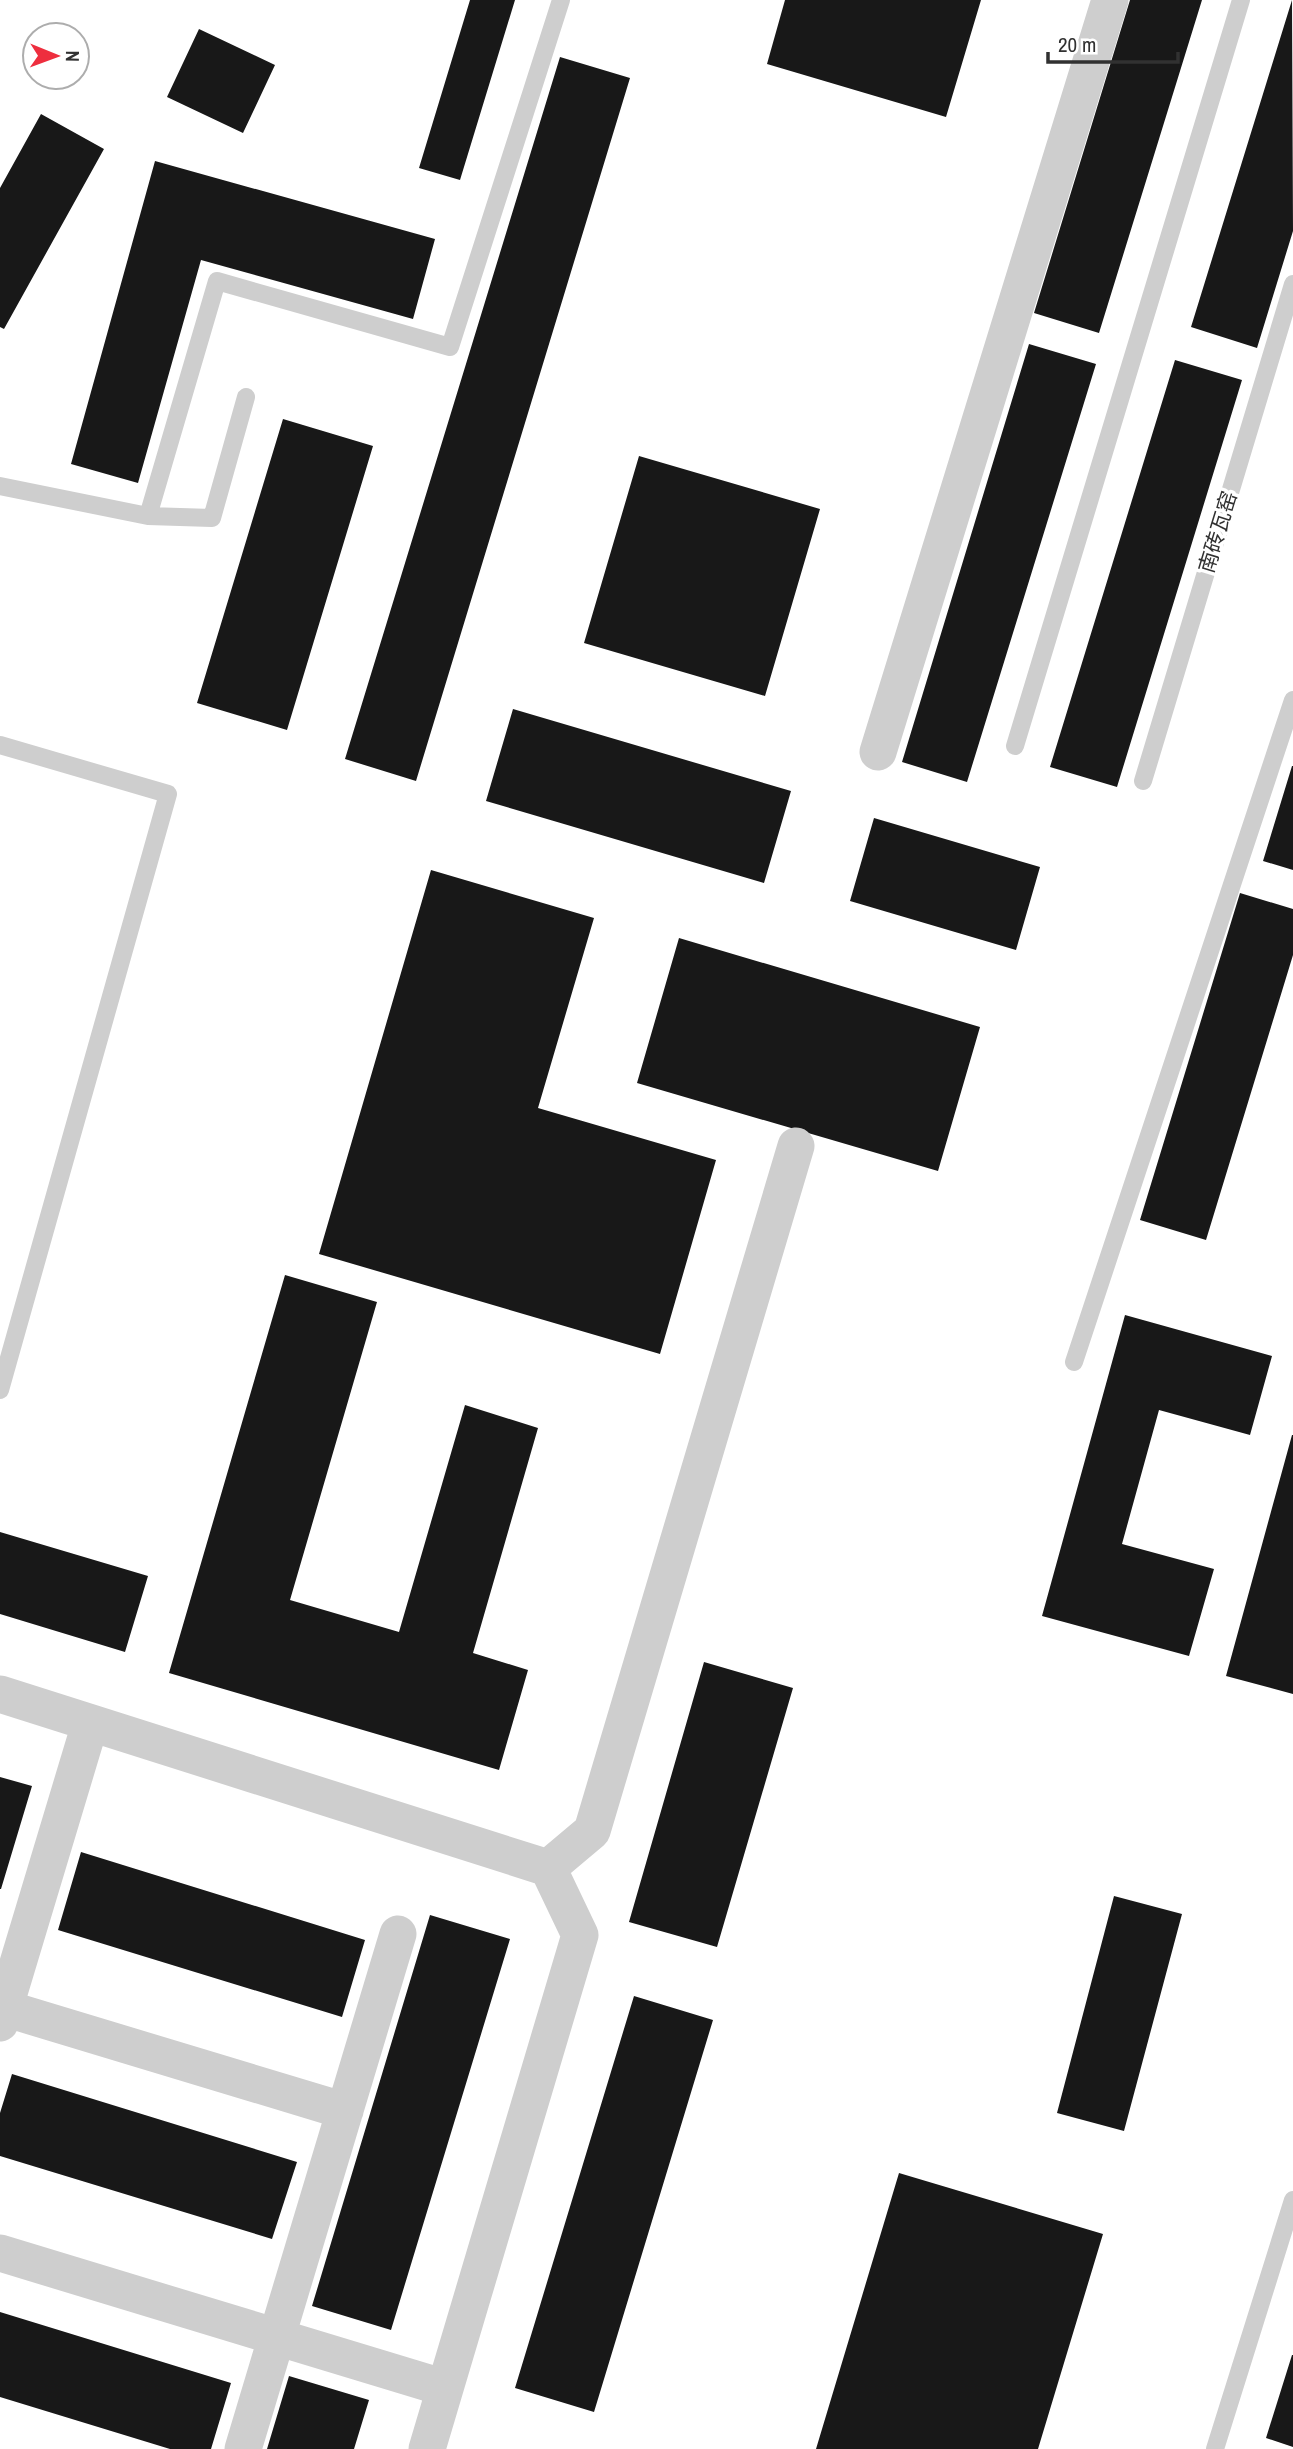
<svg xmlns="http://www.w3.org/2000/svg" width="1293" height="2449" font-family="'Archivo Narrow','Noto Sans SC',sans-serif">
<style>
.building{fill:#181818}
.lines{fill:none;stroke-linecap:round;stroke-linejoin:round}
.lane{stroke:#cecece;stroke-width:18}
.street{stroke:#cecece;stroke-width:37}
.labels{text-anchor:middle;stroke-width:7;stroke-linejoin:round;paint-order:stroke}
.street-label{font-size:21px;fill:#313131;stroke:#fff}
</style>
<rect width="100%" height="100%" fill="#fff"/>
<!-- building -->
<path class="building" d="M470,0H515L460,180L419,168Z
M785,0H981L946,117L767,64Z
M1130,0H1202L1099,333L1034,313Z
M1292,0L1293,231L1257,348L1191,327Z
M199,29L275,65L243,133L167,97Z
M560,57L630,78L416,781L345,759Z
M41,114L104,149L4,329L0,327V188Z
M155,161L435,239L413,319L201,260L138,483L71,464Z
M1029,344L1096,364L967,782L902,762Z
M1175,360L1242,380L1117,787L1050,767Z
M283,419L373,446L287,730L197,703Z
M639,456L820,509L765,696L584,643Z
M513,709L791,791L764,883L486,801Z
M1292,766H1293V870L1263,861Z
M874,818L1040,867L1016,950L850,901Z
M431,870L594,918L538,1108L716,1160L660,1354L319,1254Z
M1240,893L1293,909V955L1206,1240L1140,1220Z
M679,938L980,1027L938,1171L637,1083Z
M285,1275L377,1302L290,1600L399,1632L465,1405L538,1428L473,1653L528,1670L499,1770L169,1673Z
M1125,1315L1272,1356L1250,1435L1159,1410L1122,1544L1214,1569L1189,1656L1042,1616Z
M1292,1435H1293V1694L1226,1676Z
M0,1532L148,1576L125,1652L0,1614Z
M704,1662L793,1688L717,1947L629,1922Z
M0,1777L32,1786L1,1889H0Z
M81,1852L365,1940L342,2017L58,1930Z
M1114,1896L1182,1914L1124,2131L1057,2113Z
M430,1915L510,1939L391,2330L312,2306Z
M634,1996L713,2020L594,2412L515,2388Z
M12,2074L297,2162L272,2239L0,2156V2113Z
M899,2173L1103,2234L1038,2449H816Z
M0,2312L231,2383L211,2449H170L0,2397Z
M1292,2355H1293V2447L1266,2438Z
M289,2376L369,2400L354,2449H267Z"/>
<g class="lines">
<!-- lane -->
<path class="lane" d="M0,486L148,516L217,281L450,347L561,0
M148,516L212,518L246,397
M0,745L168,794L0,1390
M1015,746L1241,0
M1143,781L1293,284
M1074,1362L1293,700
M1215,2449L1293,2200"/>
<!-- street -->
<path class="street" d="M878,752L1110,0
M0,1694L548,1868L580,1935L427,2449
M548,1868L592,1831L796,1146
M4,2008L345,2111
M0,2023L90,1724
M0,2253L445,2388
M243,2449L398,1934"/>
</g>
<g class="labels">
<!-- street labels -->
<g class="street-label">
<text transform="translate(1218 532) rotate(-73)" y="7">南砖瓦窑</text>
</g>
</g>
<!-- north arrow -->
<g transform="translate(56 56) rotate(91)"><circle r="33" fill="#ffffff" stroke="#adadad" stroke-width="2"/>
<path d="M0-5L12 26L0 18L-12 26Z" fill="#ee2e3e"/>
<text y="-10" font-size="19" font-weight="bold" text-anchor="middle" fill="#313131">N</text>
</g>
<!-- scale -->
<path d="M1048 52v10h130v-10" fill="none" stroke="#313131" stroke-width="3.5"/>
<text x="1058" y="52" font-size="21" fill="#313131" stroke="#ffffff" stroke-width="5" paint-order="stroke">20 m</text>
</svg>
